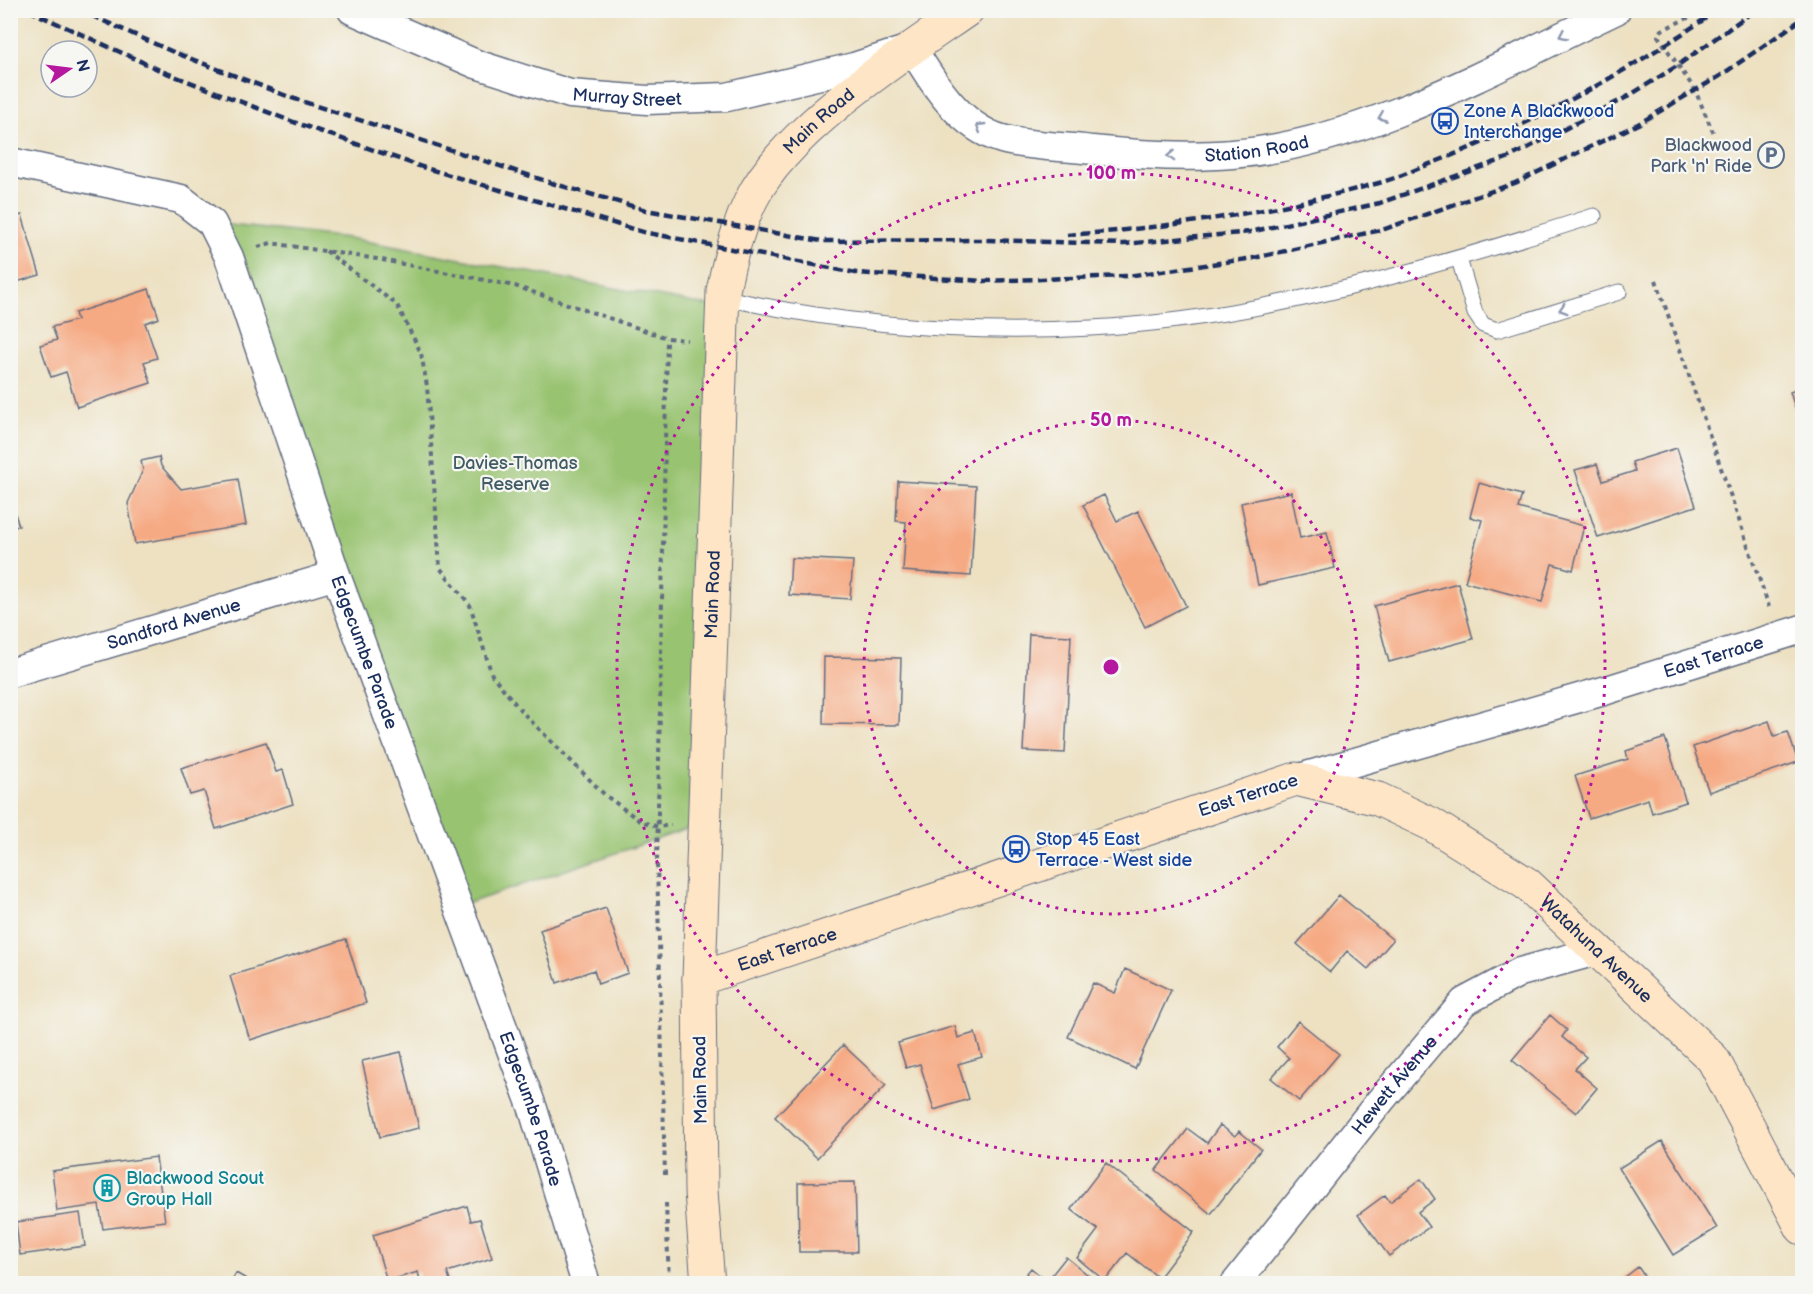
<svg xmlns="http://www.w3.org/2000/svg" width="1813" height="1294" font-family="'Balsamiq Sans',sans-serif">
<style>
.green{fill:#98c370;stroke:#5a7967;stroke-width:1.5}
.building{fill:#f6aa84}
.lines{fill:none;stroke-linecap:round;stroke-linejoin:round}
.lane-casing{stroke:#646d81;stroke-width:17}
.street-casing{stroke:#646d81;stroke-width:31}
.secondary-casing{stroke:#646d81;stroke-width:35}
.path{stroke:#646d81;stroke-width:4;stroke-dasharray:4.5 4.5;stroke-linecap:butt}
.lane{stroke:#fff;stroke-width:15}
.street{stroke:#fff;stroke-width:28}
.secondary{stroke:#fee5c5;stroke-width:33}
.rail{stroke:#1b2f5e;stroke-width:4.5;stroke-dasharray:9 4.5;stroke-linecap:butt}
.oneway{stroke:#8d97ae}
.ring{fill:none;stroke:#b5179e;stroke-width:3;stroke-dasharray:3 6}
.labels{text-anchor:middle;stroke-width:4.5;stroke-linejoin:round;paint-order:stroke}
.street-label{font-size:18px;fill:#1b2f5e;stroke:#f6f6f2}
.transit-label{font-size:18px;fill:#164399;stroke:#f6f6f2;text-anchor:start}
.service-label{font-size:18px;fill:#4e5e75;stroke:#f6f6f2;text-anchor:end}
.park-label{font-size:18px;fill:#405b63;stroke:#f6f6f2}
.culture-label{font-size:18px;fill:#0d838f;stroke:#f6f6f2;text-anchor:start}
.centre{fill:#b5179e;stroke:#f6f6f2;stroke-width:3}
.ring-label{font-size:18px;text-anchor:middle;font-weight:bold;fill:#b5179e;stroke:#f6f6f2;stroke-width:4.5;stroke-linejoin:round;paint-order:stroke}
</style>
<rect width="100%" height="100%" fill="#f6f6f2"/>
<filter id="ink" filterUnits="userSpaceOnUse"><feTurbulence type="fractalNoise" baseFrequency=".0167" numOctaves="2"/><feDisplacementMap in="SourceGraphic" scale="12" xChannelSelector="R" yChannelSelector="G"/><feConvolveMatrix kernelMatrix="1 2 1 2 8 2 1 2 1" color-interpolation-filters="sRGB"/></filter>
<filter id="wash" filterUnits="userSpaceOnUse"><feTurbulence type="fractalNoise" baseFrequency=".008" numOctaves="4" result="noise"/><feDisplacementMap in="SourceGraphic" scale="24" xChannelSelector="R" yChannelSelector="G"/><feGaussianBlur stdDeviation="1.35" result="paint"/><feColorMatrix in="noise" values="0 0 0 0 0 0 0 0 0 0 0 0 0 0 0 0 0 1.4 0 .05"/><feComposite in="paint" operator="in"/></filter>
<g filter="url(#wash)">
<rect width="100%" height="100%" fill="#ede1c2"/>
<!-- green -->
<path class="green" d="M212,223L349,238L721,308L705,823L460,906Z"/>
<g id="blocks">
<!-- building -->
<path class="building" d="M22,215L40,275L10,284V218Z
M149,289L159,318L145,323L157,358L144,362L151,383L77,407L66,372L51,377L40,345L57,340L52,327L77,320L75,313Z
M1802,388V429L1790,392Z
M1677,448L1696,506L1598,538L1575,470L1597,464L1603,481L1635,471L1632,462Z
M159,457L161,466L181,489L238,479L246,525L135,544L128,503L143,470L141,461Z
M898,481L976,486L971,576L903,571L906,522L896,521Z
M1479,483L1522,495L1518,508L1584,526L1573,570L1552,564L1542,602L1465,582L1482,520L1470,517Z
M1291,492L1300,538L1327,532L1335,568L1258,585L1241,503Z
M1104,495L1117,521L1138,511L1186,606L1145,627L1083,505Z
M10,498L19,526L10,528Z
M791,558L853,561L850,599L789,595Z
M1458,583L1473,639L1389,662L1374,606Z
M1029,634L1071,636L1065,753L1023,751Z
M824,657L901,658L899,725L823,724Z
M1769,721L1774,736L1788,732L1798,762L1709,792L1693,747Z
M1665,738L1686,802L1652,813L1648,799L1589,818L1575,776L1628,759L1626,751Z
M266,742L276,772L283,770L293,804L216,829L204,791L190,795L181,768Z
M1339,895L1393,940L1368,969L1347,951L1330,972L1297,944Z
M606,908L628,973L598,984L594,970L557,983L540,930Z
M346,939L366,1003L250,1040L230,976Z
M1125,969L1171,990L1135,1069L1068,1037L1093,983L1115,993Z
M1550,1015L1567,1030L1562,1037L1586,1057L1575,1069L1597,1088L1576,1113L1512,1060Z
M1298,1021L1339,1054L1299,1101L1271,1078L1289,1058L1277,1047Z
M955,1026L958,1038L975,1033L982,1057L958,1064L969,1099L934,1110L920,1064L906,1068L898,1043Z
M843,1045L886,1085L817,1158L775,1117Z
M401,1052L419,1128L380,1137L362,1061Z
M1220,1125L1235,1136L1239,1131L1261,1149L1211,1214L1156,1170L1188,1129L1207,1143Z
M1662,1141L1717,1228L1673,1255L1619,1168Z
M156,1157L165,1221L103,1229L99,1205L57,1211L52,1171Z
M1106,1163L1194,1232L1159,1278L1127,1253L1105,1281L1077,1258L1098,1230L1071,1209Z
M1421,1179L1435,1199L1418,1212L1429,1227L1389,1256L1358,1215L1385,1195L1390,1202Z
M855,1182L857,1252H799L798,1183Z
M467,1206L471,1221L480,1219L492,1258L447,1272L451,1284H421L418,1272L387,1281L373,1235Z
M80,1213L85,1246L20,1255L16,1222Z
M1066,1257L1099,1284H1018L1031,1268L1047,1281Z
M1638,1267L1650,1284H1616Z
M236,1273L255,1284H230Z"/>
</g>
</g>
<g filter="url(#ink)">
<use href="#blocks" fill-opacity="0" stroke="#646d81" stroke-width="1.5"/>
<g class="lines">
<defs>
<path id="lane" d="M1459,259L1475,313L1483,325L1497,330L1619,292
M722,297C843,325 967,335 1091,328C1263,319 1432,268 1594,216"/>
<g id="street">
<path id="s1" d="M352,10L476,64L570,94L647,100L727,97L854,67L912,48C933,83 960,127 1002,139C1030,147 1063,146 1092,150C1139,155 1185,158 1232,154C1363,144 1498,66 1616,10"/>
<path id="s2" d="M10,162L181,199L212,223L229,257L336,575L533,1109L586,1284"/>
<path id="s3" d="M10,673L336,575"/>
<path id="s4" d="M1296,779L1607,690L1802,629"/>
<path id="s5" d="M1235,1284L1381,1100L1464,1002L1520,972L1600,950"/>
</g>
<g id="secondary">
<path id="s6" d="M699,979L1296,779L1378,799L1431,824L1527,884L1713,1059L1802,1228"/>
<path id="s7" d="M708,1284L701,1191L699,979L723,291C729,260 737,229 751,200C786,129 902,55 967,10"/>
</g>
</defs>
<!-- lane casing -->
<use href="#lane" class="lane-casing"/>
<!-- street casing -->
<use href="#street" class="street-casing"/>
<!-- secondary casing -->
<use href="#secondary" class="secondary-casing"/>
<!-- path -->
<path class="path" d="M1705,10L1662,30L1658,36L1695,90L1713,132
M258,247L271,243L377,259L515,286L667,338L687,340
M326,251L397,305L421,353L427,386L440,568L470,605L492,675L522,712L605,795L640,821L658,827L671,825
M1656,280L1769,607
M665,1175L657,863L667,338
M666,1203L669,1284"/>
<!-- lane -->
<use href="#lane" class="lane"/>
<!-- street -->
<use href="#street" class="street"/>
<!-- secondary -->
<use href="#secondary" class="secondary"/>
<!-- rail -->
<path class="rail" d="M28,10L164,72L288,120L422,167L643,232L856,273L984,281L1127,276L1254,258L1385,229L1515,183L1638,124L1720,76L1802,19
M79,10L171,51L292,98L555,184L646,210L821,241L983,240L1124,244L1250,232L1380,203L1510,157L1627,97L1677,66L1755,10
M1067,235C1169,228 1272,212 1371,185C1393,180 1414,170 1435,162C1536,123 1629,71 1718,10"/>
</g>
<!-- one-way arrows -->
<defs><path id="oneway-chevron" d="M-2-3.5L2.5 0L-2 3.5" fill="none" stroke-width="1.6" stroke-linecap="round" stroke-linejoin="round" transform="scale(1.5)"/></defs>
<g class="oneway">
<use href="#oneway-chevron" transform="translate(1563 35) rotate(155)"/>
<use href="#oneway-chevron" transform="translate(1382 117) rotate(158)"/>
<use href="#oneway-chevron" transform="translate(980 127) rotate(-149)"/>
<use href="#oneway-chevron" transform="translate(1171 156) rotate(178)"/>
<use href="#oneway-chevron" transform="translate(1563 309) rotate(163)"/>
</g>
</g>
<!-- distance rings -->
<g class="ring">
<circle cx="1111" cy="667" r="247"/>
<circle cx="1111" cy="667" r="494"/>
</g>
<!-- icons -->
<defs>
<symbol id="bus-ring" viewBox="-11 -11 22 22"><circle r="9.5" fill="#f6f6f2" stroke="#1a4fb4" stroke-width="1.5"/><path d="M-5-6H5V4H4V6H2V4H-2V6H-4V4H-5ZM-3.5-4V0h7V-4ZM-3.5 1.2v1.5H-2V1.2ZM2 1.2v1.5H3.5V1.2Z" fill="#1a4fb4"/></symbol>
<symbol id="parking-ring" viewBox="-11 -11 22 22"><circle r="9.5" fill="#f6f6f2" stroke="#5c6f8a" stroke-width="1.5"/><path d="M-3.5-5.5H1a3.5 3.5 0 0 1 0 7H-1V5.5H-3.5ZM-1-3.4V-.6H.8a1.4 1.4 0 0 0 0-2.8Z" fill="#5c6f8a"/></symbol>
<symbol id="building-ring" viewBox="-11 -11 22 22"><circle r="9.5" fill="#f6f6f2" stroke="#0f9aa8" stroke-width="1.5"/><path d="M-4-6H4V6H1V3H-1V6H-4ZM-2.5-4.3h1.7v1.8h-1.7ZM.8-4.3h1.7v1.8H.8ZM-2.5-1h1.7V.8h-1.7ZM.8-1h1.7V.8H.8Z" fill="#0f9aa8"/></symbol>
</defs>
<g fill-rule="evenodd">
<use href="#bus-ring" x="1430" y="106" width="30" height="30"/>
<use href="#parking-ring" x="1756" y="140" width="30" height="30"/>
<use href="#bus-ring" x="1001" y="834" width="30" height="30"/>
<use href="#building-ring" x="92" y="1173" width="30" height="30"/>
</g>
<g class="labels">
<!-- street labels -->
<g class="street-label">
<text dy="6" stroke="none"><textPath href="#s1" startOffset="291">Murray Street</textPath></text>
<text dy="6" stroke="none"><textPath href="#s7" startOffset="1194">Main Road</textPath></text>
<text dy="6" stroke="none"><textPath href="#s1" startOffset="970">Station Road</textPath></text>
<text dy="6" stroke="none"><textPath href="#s7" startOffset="690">Main Road</textPath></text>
<text dy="6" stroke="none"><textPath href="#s3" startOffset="171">Sandford Avenue</textPath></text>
<text dy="6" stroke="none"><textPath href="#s2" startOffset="670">Edgecumbe Parade</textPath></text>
<text dy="6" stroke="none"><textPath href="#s4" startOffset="435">East Terrace</textPath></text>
<text transform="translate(1248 795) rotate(-18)" y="6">East Terrace</text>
<text dy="6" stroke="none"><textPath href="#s6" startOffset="981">Watahuna Avenue</textPath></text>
<text dy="6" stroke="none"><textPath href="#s6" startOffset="93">East Terrace</textPath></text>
<text transform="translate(700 1080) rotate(-91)" y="6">Main Road</text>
<text dy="6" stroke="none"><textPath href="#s5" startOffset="255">Hewett Avenue</textPath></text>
<text dy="6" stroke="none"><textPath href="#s2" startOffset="1156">Edgecumbe Parade</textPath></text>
</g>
<!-- transit labels -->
<g class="transit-label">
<text x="1464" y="117">Zone A Blackwood<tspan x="1464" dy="21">Interchange</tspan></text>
<text x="1036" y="845">Stop 45 East<tspan x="1036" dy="21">Terrace - West side</tspan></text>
</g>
<!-- service labels -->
<g class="service-label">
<text x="1752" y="151">Blackwood<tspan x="1752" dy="21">Park 'n' Ride</tspan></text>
</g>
<!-- park labels -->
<g class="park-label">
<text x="515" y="469">Davies-Thomas<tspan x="515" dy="21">Reserve</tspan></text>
</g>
<!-- culture labels -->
<g class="culture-label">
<text x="126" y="1184">Blackwood Scout<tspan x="126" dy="21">Group Hall</tspan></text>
</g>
</g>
<circle cx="1111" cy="667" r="9" class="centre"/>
<g class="ring-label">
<text x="1111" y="179">100 m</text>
<text x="1111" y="426">50 m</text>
</g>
<!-- margin -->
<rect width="1813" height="1294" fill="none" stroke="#f6f6f2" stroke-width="36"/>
<!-- north arrow -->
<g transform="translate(69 69) rotate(76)"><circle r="28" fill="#f6f6f2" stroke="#9ea6b7" stroke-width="1.5"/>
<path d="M0-4.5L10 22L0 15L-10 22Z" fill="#b5179e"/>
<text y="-9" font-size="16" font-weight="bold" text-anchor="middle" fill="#1b2f5e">N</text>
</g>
</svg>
